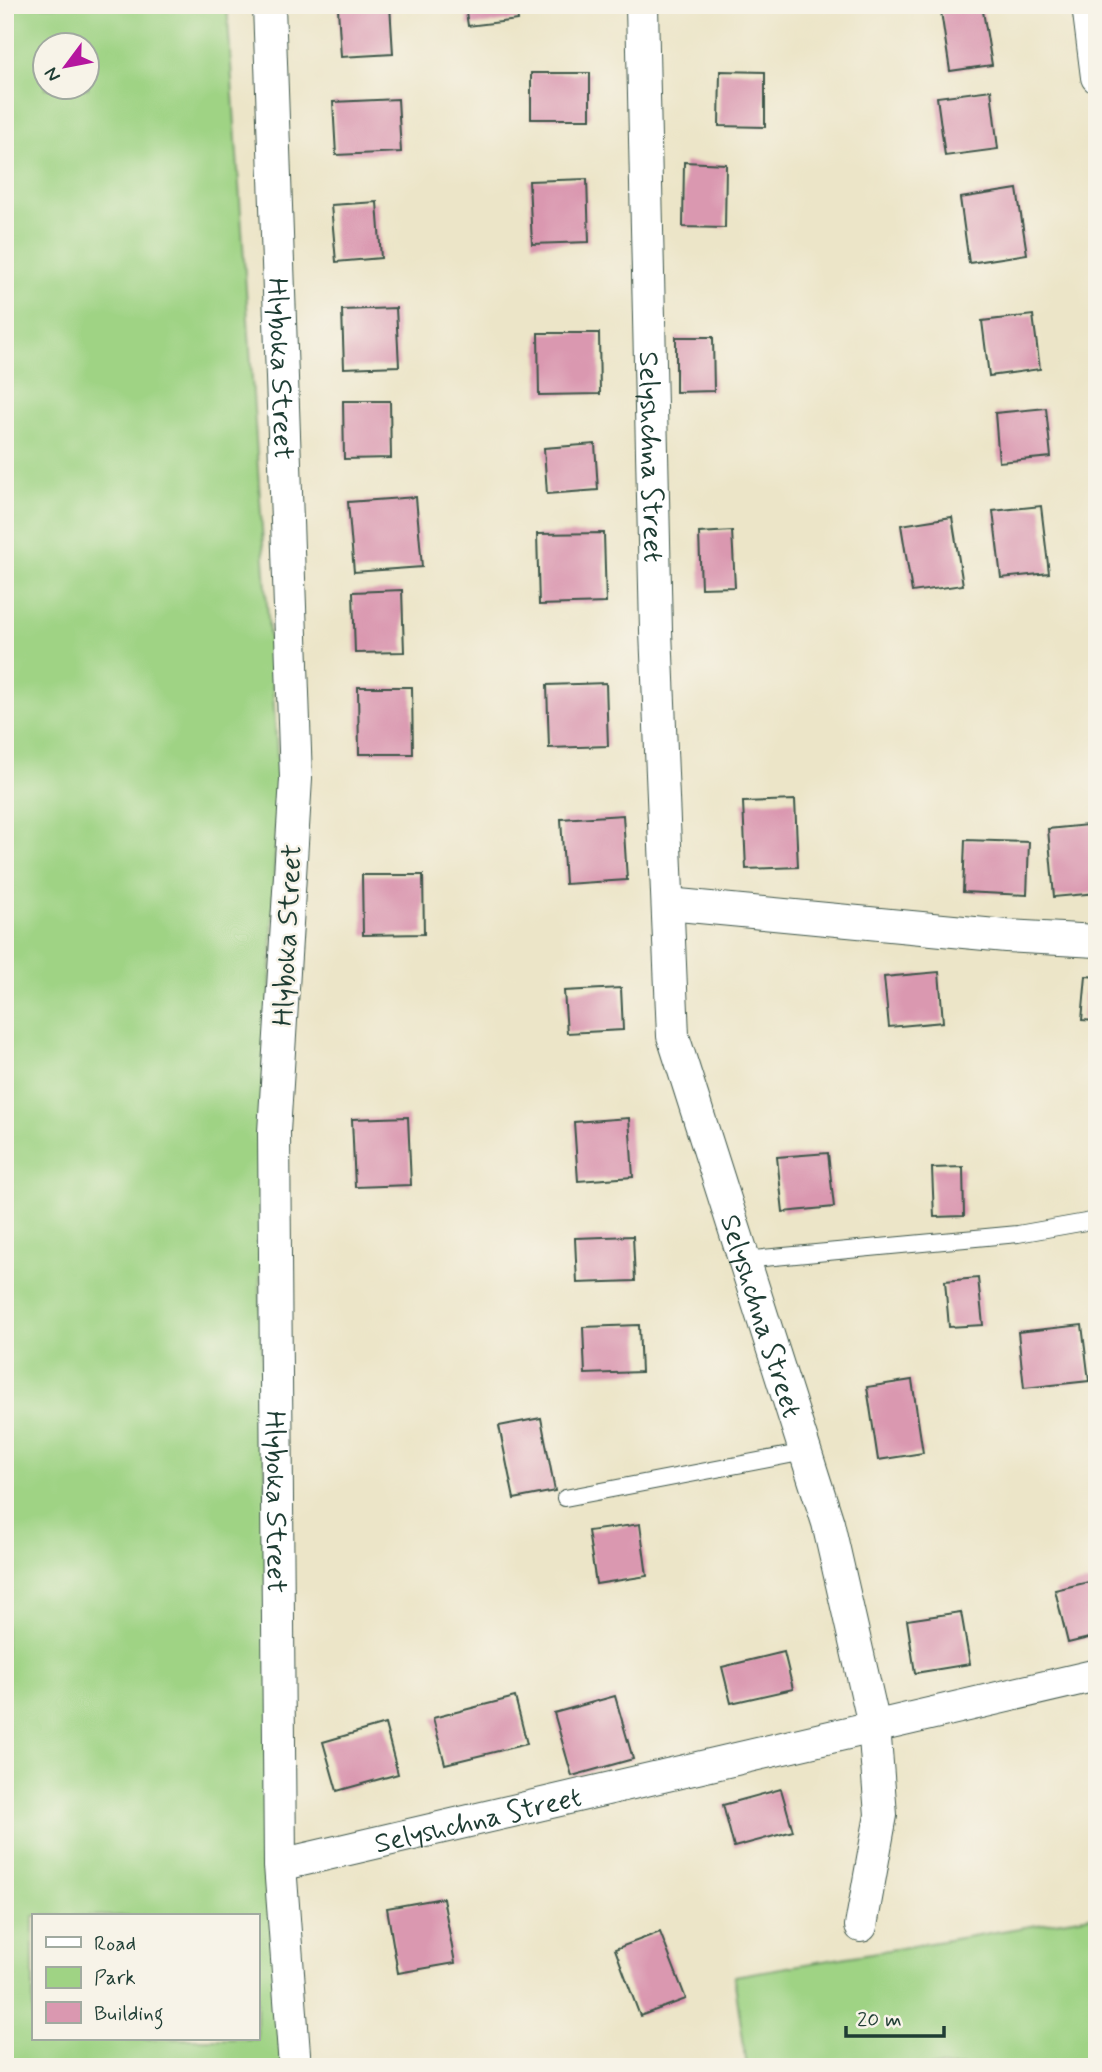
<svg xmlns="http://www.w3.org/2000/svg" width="1102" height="2072" font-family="Mynerve,sans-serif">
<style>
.green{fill:#9fd384;stroke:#5f885c;stroke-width:2;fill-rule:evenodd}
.building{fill:#da98b0}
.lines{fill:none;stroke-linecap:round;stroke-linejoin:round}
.service-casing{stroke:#3e564a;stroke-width:18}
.minor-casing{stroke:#3e564a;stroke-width:34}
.service{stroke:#fff;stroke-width:16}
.minor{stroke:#fff;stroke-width:32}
.labels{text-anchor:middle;stroke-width:5;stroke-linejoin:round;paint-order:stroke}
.street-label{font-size:28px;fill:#1f3d34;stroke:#f7f3e8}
</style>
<rect width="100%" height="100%" fill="#f7f3e8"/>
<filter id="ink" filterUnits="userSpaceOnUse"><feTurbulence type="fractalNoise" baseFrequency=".0143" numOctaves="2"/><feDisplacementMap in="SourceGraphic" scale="14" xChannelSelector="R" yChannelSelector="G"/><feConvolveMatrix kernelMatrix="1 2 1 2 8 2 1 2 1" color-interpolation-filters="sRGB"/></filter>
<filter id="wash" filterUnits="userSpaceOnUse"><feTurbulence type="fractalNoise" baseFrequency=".00686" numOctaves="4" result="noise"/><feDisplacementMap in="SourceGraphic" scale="28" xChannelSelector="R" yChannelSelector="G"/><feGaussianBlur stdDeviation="1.57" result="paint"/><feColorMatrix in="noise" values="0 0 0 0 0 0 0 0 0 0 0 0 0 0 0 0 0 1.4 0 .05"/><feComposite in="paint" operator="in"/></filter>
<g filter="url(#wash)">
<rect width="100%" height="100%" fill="#ece5c8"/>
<!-- green -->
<path class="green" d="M227,5L278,768L260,1280L282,2067H5V6ZM46,46H88V88H46ZM33,1916H257V2039H33Z
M1097,1915V2067H747L734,1976Z"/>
<g id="blocks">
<!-- building -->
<path class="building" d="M390,5L393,54L341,57L338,8Z
M465,5H516L518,20L468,26Z
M940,5H982L992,65L950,71Z
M720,71L765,72V127L719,126Z
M531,73H590V119H531Z
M991,90L998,149L945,156L937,97Z
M398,99L401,152L336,155L333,102Z
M684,162L726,164L725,228L683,227Z
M587,179L589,242L532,244L529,181Z
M1017,189L1027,254L969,263L960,198Z
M377,202L381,258L336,262L331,205Z
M396,308L399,366L344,368L342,310Z
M1033,315L1040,369L989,376L982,321Z
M538,333H599L600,394L539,395Z
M676,337H713L714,391L676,392Z
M343,401H390L391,458L344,459Z
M1046,408L1051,457L999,462L995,413Z
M595,444L598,490L547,494L544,448Z
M416,497L422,567L354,572L348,502Z
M1041,506L1049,573L1001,578L993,511Z
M952,517L963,585L912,592L901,525Z
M732,531L735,587L701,588L699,533Z
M604,533L606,603L539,605L537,534Z
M402,590L404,652L355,653L353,592Z
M606,683L608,746L549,748L547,685Z
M358,687H412L413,754H359Z
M795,800L798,867L746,869L743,802Z
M623,815L627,880L565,884L561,819Z
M1097,824V893L1054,897L1048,829Z
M965,840L1029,842L1027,895L963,892Z
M362,875H423L424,934L363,935Z
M939,972L943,1022L889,1027L884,977Z
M1086,976L1097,977V1021L1082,1020Z
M621,988L623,1030L567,1033L564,991Z
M408,1117L411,1185L355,1187L352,1119Z
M629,1118L633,1177L578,1181L574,1122Z
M828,1153L834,1207L783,1212L777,1157Z
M963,1167L964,1216L934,1217L932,1168Z
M633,1236L635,1281L577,1283L575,1238Z
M978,1278L983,1325L949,1327L945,1281Z
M639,1325L641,1372L585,1374L583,1327Z
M1082,1325L1089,1381L1024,1388L1018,1332Z
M912,1380L923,1453L878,1460L867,1387Z
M541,1418L555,1491L514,1499L499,1426Z
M640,1524L647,1576L596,1584L588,1531Z
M1097,1580V1636L1068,1643L1055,1590Z
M961,1612L970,1664L915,1673L907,1620Z
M784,1652L793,1689L731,1703L722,1667Z
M615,1696L633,1759L572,1776L554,1713Z
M515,1697L527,1744L445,1764L433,1718Z
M385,1724L398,1774L337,1791L323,1742Z
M781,1789L793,1831L734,1847L723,1805Z
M443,1898L455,1963L398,1973L387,1908Z
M660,1932L686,1999L640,2016L615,1949Z"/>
</g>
</g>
<g filter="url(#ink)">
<use href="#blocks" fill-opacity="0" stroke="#3e564a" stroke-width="2"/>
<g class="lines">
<defs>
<path id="service" d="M742,1260L1018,1234L1097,1220
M565,1498L805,1452"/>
<g id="minor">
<path id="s1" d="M269,5L296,779L274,1132L280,1865L295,2067"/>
<path id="s2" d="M642,5L656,631L673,1036L828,1523L874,1725L881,1815L861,1926"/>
<path d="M1088,5L1097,77"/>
<path d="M668,904L1006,936L1097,941"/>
<path id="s3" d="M280,1865L1097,1675"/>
</g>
</defs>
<!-- service casing -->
<use href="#service" class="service-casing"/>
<!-- minor casing -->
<use href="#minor" class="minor-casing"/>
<!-- service -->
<use href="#service" class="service"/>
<!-- minor -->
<use href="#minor" class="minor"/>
</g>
</g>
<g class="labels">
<!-- street labels -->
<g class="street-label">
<text dy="10" stroke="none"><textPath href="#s1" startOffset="364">Hlyboka Street</textPath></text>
<text dy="10" stroke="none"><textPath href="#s2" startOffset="452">Selyshchna Street</textPath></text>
<text transform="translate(286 935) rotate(-87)" y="10">Hlyboka Street</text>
<text dy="10" stroke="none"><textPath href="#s2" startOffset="1325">Selyshchna Street</textPath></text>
<text dy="10" stroke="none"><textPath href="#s1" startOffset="1498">Hlyboka Street</textPath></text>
<text dy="10" stroke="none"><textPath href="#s3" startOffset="203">Selyshchna Street</textPath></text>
</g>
</g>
<!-- margin -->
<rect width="1102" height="2072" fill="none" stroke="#f7f3e8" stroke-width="28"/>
<!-- legend -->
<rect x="32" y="1914" width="228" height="126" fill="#f7f3e8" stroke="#a1aaa0" stroke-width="2"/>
<rect x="46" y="1937" width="35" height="10" fill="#ffffff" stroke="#a1aaa0" stroke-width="2"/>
<text x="94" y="1950" font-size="21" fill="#1f3d34">Road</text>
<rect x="46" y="1967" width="35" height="21" fill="#9fd384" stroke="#a1aaa0" stroke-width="2"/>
<text x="94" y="1984" font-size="21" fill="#1f3d34">Park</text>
<rect x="46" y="2002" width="35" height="21" fill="#da98b0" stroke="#a1aaa0" stroke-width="2"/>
<text x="94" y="2020" font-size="21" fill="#1f3d34">Building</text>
<!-- north arrow -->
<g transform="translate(66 66) rotate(238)"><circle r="33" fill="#f7f3e8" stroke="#a1aaa0" stroke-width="2"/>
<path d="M0-5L12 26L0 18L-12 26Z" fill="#b5179e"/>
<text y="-10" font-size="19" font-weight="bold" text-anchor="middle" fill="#1f3d34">N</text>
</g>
<!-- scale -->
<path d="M846 2026v10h98v-10" fill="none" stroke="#1f3d34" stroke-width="3.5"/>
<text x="857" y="2026" font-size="21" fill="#1f3d34" stroke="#f7f3e8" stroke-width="5" paint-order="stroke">20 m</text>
</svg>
